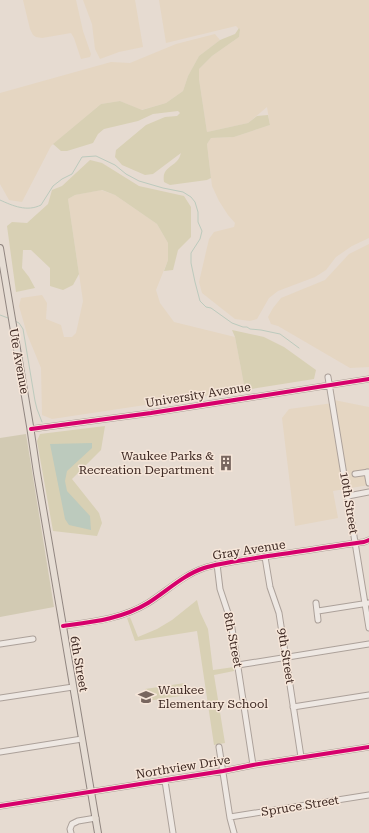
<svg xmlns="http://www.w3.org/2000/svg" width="369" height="833" font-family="'Roboto Serif',serif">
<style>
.farmland{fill:#e5d6c2}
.green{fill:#d8d0b4}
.cemetery{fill:#d2cab3}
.water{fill:#bccabd}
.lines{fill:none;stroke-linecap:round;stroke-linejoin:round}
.stream{stroke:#bccabd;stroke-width:1}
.minor-casing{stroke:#aca19a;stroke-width:7}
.major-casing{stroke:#918680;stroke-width:8}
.minor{stroke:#eee8e3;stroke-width:5}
.major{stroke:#e6ddd4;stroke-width:6}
.cycleway-casing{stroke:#f6e6d9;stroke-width:6}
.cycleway{stroke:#d6006c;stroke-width:4}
.labels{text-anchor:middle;stroke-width:3;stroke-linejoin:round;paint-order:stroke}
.street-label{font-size:12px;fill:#3c2721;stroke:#f6e6d9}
.poi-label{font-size:12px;fill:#3c2721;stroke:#f6e6d9;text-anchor:end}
</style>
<rect width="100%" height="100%" fill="#e6dbd1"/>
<!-- farmland -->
<path class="farmland" d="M23,0H76L83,31L91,54L90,57L81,59L74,38L71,33L42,38L36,37L33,35L30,29Z
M83,0H135L143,47L119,52L100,59L95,49L92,24Z
M159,0H369V238L352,246L336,257L326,270L315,277L278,291L269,298L257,319L250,321L235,319L202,293L199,282L209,239L214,232L234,227L235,223L228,215L219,201L212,186L207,144L211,138L234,137L270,125L267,107L248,123L207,132L199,79V69L212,56L239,37L240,30L236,26L166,43Z
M215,34L220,40L199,56L188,76L183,91L166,103L141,110L120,101L101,104L51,146L22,202L9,200L0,184V93L111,62L130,63L176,44Z
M101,190L115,195L157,224L168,243V260L156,290L160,303L174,322L235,337L245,390L52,419L42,415L41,368L27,334L19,306L21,298L42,295L47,303L46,319L61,325L64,337H72L76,333L83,301L68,199L75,195Z
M369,244V367L350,368L278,326L271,324L268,317L273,308L281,298L325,280L349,254Z
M334,400L369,407V485L333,491L338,518L295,526L282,418L289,409L333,403Z"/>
<!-- green -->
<path class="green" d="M239,28L240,30L239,37L212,56L199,69V79L207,132L248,123L257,116L268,115L270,125L234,137L211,138L207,144L211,178L207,180L170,185L164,182C162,169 169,169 177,161C179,159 180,156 181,153L153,174L145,175L122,165L115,157L116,150L146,125L165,117L177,116L180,113L178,111L153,114L138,121L104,129L98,134L93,143L67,151H61L53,144L101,104L120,101L142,110L166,103L183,91L188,76L199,56L220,40L235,34Z
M90,160L102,163L139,186L184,196L191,207V237L178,250L173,270L164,271L168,260V243L157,224L115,195L102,190L75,195L68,199L79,274L73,285L63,290L50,286V268L31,250H23L22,268L29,277L35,288L16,292L7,226L12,222L27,223L48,204L52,190L62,186Z
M232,330L264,337L284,347L316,370L314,379L245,390L235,337Z
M105,426L101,450L72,479L99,513L102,523L97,536L53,531L37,441L40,434Z
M197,600L200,612L208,629L213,670L234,667V671L214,675L225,743L214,745L197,631L135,641L127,618L130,617L138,637L157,629L172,620Z
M185,683L187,695L147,701L145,689Z"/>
<!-- cemetery -->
<path class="cemetery" d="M26,434L54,607L0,617V438Z"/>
<!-- water -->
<path class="water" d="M92,443V448L67,471L65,481L67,491L90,516L91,530L69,525L65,519L50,444Z"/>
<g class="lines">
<!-- stream -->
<path class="stream" d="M0,200C13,206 27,212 41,205L53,186L62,179L72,174L82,157L96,156L115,165L126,174L139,181L163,188L183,192L191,197L195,202L198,212V222L202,231L200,239L191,253V263L195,282L200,301L206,307L211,308L232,323L243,327H247L250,329L261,330L280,334L299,348
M0,315L8,318
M15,321L19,323L23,329L35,401L37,409L42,422"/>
<defs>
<path id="minor" d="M328,377L369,628
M31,429L151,413L369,379
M367,472L369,483
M355,474L369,472
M348,496L369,492
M265,557L270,587L279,613L301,757
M217,564L220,589L231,622L253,765
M316,603L318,620
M318,611L369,603
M63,626C92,622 122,619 148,603C167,591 183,575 204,568C213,565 222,564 231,562C243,560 255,558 268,556C300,552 332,546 364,542L369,540
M0,644L33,639
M238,665L369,644
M0,698L73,687
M293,707L369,695
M219,747L230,818L234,833
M0,752L82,739
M165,781L173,833
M0,806L223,771L253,765L369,747
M230,817L369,795
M71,833L70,829L72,824L78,821L96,818"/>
<path id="major" d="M0,248L30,426L37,473L98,833"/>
</defs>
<!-- minor casing -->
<use href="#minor" class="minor-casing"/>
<!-- major casing -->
<use href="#major" class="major-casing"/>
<!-- minor -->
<use href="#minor" class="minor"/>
<!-- major -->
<use href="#major" class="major"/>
<defs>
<path id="cycleway" d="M31,429L151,413L369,379
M63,626C92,622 122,619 148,603C167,591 183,575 204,568C213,565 222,564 231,562C243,560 255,558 268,556C300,552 332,546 364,542L369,540
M0,806L223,771L253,765L369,747"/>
</defs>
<!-- cycleway casing -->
<use href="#cycleway" class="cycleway-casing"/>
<!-- cycleway -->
<use href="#cycleway" class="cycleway"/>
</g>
<!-- icons -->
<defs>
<symbol id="building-bare" viewBox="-9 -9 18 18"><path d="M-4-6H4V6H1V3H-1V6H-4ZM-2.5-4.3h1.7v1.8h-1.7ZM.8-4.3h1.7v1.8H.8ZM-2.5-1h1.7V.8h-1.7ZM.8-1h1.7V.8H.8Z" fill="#78665f" stroke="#f6e6d9" stroke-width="2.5" paint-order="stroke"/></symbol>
<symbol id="school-bare" viewBox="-9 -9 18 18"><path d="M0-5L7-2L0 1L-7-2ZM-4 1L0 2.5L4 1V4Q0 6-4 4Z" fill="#78665f" stroke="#f6e6d9" stroke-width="2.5" paint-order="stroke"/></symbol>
</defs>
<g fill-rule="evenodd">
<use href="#building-bare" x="215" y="452" width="22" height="22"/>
<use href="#school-bare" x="135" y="686" width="22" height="22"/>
</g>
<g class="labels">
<!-- street labels -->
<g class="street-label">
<text transform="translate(19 361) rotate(80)" y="4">Ute Avenue</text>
<text transform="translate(198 395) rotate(-9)" y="4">University Avenue</text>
<text transform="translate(349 503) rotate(81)" y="4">10th Street</text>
<text transform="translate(249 550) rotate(-9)" y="4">Gray Avenue</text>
<text transform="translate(233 640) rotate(79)" y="4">8th Street</text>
<text transform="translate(286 656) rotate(81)" y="4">9th Street</text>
<text transform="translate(79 664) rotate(80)" y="4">6th Street</text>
<text transform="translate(183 767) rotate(-9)" y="4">Northview Drive</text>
<text transform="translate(300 806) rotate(-9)" y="4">Spruce Street</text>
</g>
<!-- poi labels -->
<g class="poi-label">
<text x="214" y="460">Waukee Parks &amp;<tspan x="214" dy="14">Recreation Department</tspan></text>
<text x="158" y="694" text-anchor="start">Waukee<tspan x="158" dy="14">Elementary School</tspan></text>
</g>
</g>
</svg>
